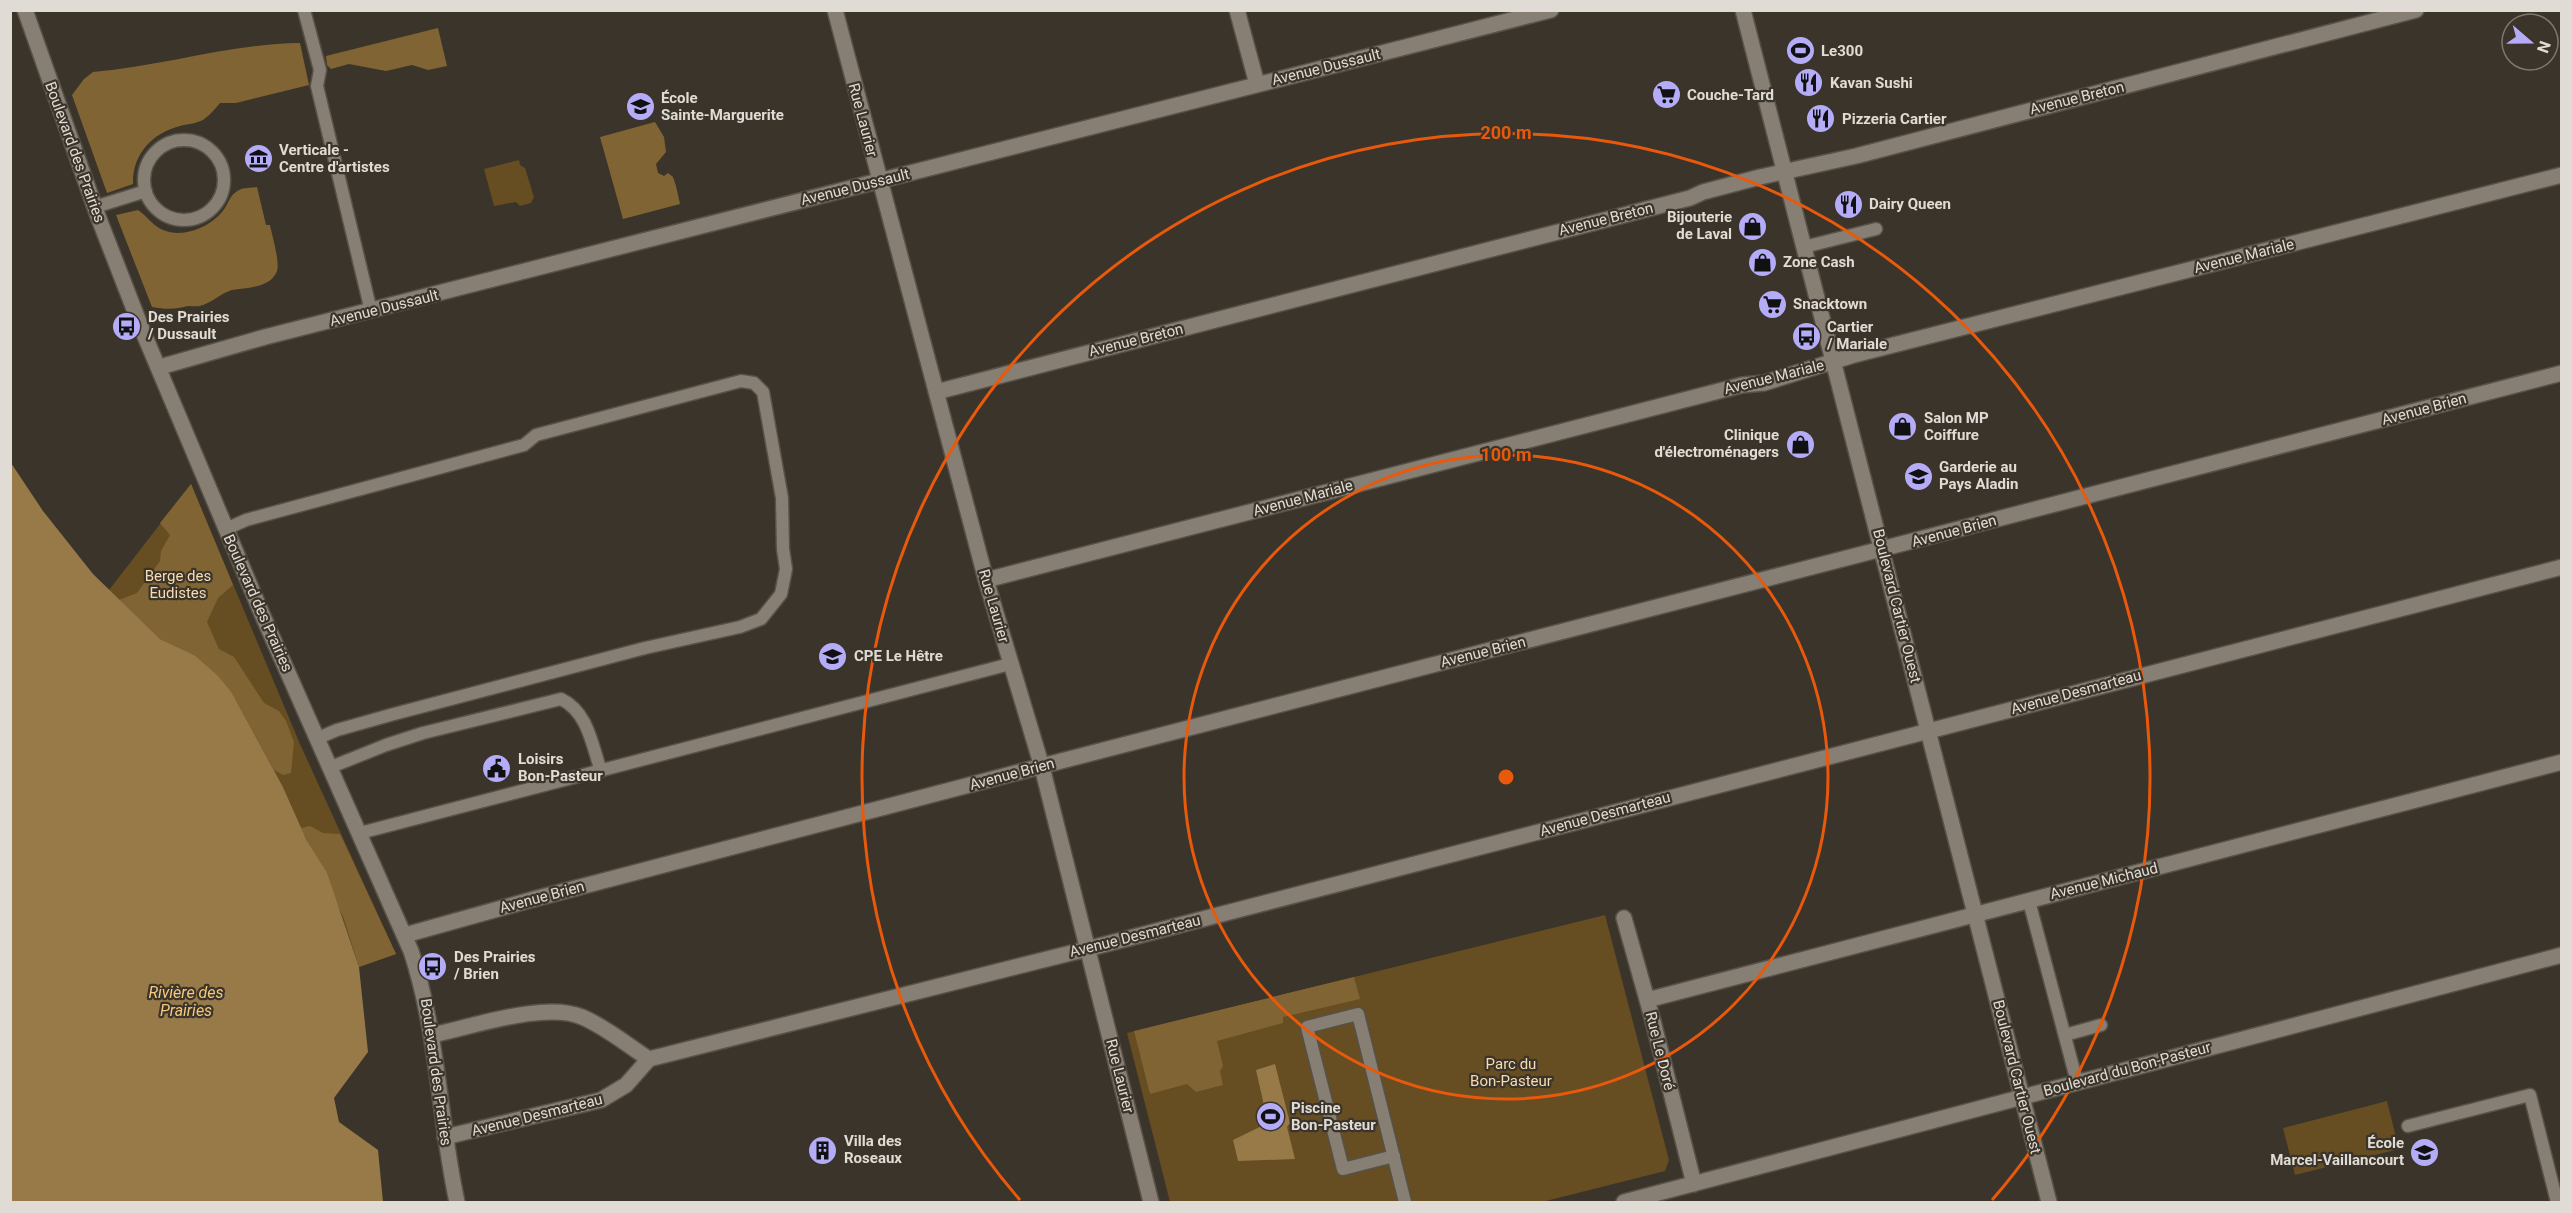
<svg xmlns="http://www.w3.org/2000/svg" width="2572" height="1213" font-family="Roboto,sans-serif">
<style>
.green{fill:#664d22}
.forest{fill:#816433}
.water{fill:#987a49}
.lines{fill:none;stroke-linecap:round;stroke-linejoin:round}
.service-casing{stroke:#575249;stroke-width:15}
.minor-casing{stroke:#575249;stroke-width:18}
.tertiary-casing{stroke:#575249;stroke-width:18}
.service{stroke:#877f73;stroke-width:12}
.minor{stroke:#877f73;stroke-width:15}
.tertiary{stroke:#877f73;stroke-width:15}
.ring{fill:none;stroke:#e8590c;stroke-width:3}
.labels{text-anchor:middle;stroke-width:4.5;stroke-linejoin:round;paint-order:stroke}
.poi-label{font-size:15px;font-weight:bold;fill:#e0dcd5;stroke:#3b342a;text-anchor:start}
.street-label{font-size:15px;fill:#e0dcd5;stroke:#3b342a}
.park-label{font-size:15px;fill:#f8dcb1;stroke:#3b342a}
.water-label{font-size:16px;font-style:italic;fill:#f7c97e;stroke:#3b342a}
.centre{fill:#e8590c;stroke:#3b342a;stroke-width:3}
.ring-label{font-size:18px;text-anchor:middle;font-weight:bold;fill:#e8590c;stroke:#3b342a;stroke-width:4.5;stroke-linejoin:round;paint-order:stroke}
</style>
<rect width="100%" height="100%" fill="#3b342a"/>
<!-- green -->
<path class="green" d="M519,160L520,165L525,168L534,197L531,203L520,206L516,202L494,206L484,169Z
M191,484L300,744L396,954L359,967L327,873L307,841L283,787L232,693L160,639L109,590Z
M1605,915L1669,1160L1665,1171L1542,1202H1170L1127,1033Z
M2387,1101L2399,1149L2295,1175L2283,1128Z"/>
<!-- forest -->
<path class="forest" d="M438,28L447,66L428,70L412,65L386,71L349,64L331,69L327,65L326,56Z
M300,43L309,85L236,103H220C215,109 209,116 203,120C195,124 187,124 180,126C152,133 132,155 133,184L107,193L72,95L84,79L93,72C164,66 228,44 300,43Z
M655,122L664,137L666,152L656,164L658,173L664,176L668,173L673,177L676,186L680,204L623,219L600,137Z
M257,187L266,225H270C272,235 280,262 277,271C270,289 246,287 232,290C221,293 213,302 203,305C199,307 193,306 189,306C173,309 168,310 152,307L116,215L138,210C147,216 153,226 163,230C184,239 213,226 225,208C229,201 231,194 239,190C244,187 252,188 257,187Z
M191,484L233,585L218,598L207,622L219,649L234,657L264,703L279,711L286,721L294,742L291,773L283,775L274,770L232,693L194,655L160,639L119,600L137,593L160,561L161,551L170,535L160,523Z
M310,826L323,833L340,834L396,954L359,967L344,919L301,828Z
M1354,977L1360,999L1283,1017V1023L1217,1041L1223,1066L1220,1071L1223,1085L1196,1092L1187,1084L1150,1094L1134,1031Z"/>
<!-- water -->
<path class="water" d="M11,463L43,511L93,574L160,639L194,655L217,675L232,693L283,787L307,841L327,873L359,967L368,1052L334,1098L339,1122L378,1150L383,1202H11Z
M1275,1064L1290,1123L1287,1127L1295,1159L1238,1161L1233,1140L1268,1123L1256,1070Z"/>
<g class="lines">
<defs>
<path id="service" d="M304,10L320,70L317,86L371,311
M144 180a40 40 0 1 1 80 0a40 40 0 1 1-80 0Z
M95,207L146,191
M1804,247L1876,229
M226,529L246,520L524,445L536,435L741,381L754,383L763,392L782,498L783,549L786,569L781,594L761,619L740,627L645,648L394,714L337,730L318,738
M331,767L386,745L423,733L561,699C588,712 592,745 601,771
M360,833L1010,664
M2029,901L2077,1082
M2065,1035L2101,1025
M2408,1126L2530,1095L2557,1202
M1394,1156L1343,1169L1307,1027L1358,1014L1405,1202"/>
<path id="minor" d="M835,10L986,580L1042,767L1151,1202
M1237,10L1257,84
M160,367L265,337L1551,10
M936,392L1690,198L1703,192L1760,177L1856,156L2416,10
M986,580L1742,385L1764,383L1854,355L2562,175
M1624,918L1653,1021L1694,1184
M405,935L534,899L1065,760L2562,373
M1647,1000L2562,762
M432,1035C472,1027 545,1001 582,1017C606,1027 627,1045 649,1059
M445,1137L601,1100L626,1085L649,1059L1087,949L2562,567
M1624,1202L2562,955"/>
<path id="tertiary" d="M25,10L99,219L141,327L262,614L411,951C438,1033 439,1119 457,1202
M1743,10L2049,1202"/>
</defs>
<!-- service casing -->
<use href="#service" class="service-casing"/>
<!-- minor casing -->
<use href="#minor" class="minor-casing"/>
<!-- tertiary casing -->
<use href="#tertiary" class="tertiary-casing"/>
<!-- service -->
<use href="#service" class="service"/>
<!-- minor -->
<use href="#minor" class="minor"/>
<!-- tertiary -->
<use href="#tertiary" class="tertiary"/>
</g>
<!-- distance rings -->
<g class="ring">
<circle cx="1506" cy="777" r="322"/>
<path d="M1020 1200A644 644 0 1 1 1992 1200"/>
</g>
<!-- icons -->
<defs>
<symbol id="stadium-disc" viewBox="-11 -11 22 22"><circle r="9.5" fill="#b5acf8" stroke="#3b342a"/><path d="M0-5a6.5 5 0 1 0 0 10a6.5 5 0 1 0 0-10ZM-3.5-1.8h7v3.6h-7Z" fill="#111"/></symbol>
<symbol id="restaurant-disc" viewBox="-11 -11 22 22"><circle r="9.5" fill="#b5acf8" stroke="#3b342a"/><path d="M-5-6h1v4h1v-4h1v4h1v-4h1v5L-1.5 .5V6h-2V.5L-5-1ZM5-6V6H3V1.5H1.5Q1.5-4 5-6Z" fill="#111"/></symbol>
<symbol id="supermarket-disc" viewBox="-11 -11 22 22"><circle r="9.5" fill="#b5acf8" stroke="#3b342a"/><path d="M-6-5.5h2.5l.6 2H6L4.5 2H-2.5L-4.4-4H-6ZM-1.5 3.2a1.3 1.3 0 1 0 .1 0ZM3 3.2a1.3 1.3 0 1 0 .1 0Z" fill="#111"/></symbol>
<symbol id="school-disc" viewBox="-11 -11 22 22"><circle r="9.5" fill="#b5acf8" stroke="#3b342a"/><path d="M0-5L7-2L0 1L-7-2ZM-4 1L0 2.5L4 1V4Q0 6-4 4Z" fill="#111"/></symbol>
<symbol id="museum-disc" viewBox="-11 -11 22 22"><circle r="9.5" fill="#b5acf8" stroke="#3b342a"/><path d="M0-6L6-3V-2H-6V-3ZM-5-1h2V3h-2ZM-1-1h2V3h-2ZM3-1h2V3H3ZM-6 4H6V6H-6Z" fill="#111"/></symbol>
<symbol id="shop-disc" viewBox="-11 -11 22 22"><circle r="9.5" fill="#b5acf8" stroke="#3b342a"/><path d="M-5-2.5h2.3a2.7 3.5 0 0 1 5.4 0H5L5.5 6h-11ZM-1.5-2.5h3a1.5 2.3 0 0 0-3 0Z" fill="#111"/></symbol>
<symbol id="bus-disc" viewBox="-11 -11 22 22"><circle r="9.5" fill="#b5acf8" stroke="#3b342a"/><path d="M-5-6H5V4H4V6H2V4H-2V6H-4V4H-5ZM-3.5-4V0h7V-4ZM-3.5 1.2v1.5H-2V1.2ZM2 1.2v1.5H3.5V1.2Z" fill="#111"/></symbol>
<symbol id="civic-disc" viewBox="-11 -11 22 22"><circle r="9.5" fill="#b5acf8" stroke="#3b342a"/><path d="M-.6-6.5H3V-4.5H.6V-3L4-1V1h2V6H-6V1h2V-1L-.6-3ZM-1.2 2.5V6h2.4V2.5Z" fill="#111"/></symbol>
<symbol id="building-disc" viewBox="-11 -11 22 22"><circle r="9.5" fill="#b5acf8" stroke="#3b342a"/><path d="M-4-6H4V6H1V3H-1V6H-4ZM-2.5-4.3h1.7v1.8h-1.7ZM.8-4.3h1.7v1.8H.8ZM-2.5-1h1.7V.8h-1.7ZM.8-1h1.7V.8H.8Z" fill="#111"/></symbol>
</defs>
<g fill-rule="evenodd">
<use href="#stadium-disc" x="1784" y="34" width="33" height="33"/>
<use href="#restaurant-disc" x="1792" y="66" width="33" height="33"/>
<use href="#supermarket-disc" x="1650" y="78" width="33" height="33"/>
<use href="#school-disc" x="624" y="90" width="33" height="33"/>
<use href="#restaurant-disc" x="1804" y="102" width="33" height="33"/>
<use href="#museum-disc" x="242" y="142" width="33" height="33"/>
<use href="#restaurant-disc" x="1832" y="188" width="33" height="33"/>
<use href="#shop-disc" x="1736" y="210" width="33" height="33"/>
<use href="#shop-disc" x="1746" y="246" width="33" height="33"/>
<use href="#supermarket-disc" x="1756" y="288" width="33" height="33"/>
<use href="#bus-disc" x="110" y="310" width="33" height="33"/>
<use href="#bus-disc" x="1790" y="320" width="33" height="33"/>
<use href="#shop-disc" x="1886" y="410" width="33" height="33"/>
<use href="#shop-disc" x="1784" y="428" width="33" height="33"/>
<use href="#school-disc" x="1902" y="460" width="33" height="33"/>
<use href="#school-disc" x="816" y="640" width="33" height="33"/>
<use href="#civic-disc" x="480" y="752" width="33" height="33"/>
<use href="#bus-disc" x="416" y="950" width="33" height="33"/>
<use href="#stadium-disc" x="1254" y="1100" width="33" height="33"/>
<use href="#building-disc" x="806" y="1134" width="33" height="33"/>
<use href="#school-disc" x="2408" y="1136" width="33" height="33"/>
</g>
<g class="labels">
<!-- poi labels -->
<g class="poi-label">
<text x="1821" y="56">Le300</text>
<text x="1830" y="88">Kavan Sushi</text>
<text x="1687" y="100">Couche-Tard</text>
<text x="661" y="103">École<tspan x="661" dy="17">Sainte-Marguerite</tspan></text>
<text x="1842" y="124">Pizzeria Cartier</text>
<text x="279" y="155">Verticale -<tspan x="279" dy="17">Centre d'artistes</tspan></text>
<text x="1869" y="209">Dairy Queen</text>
<text x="1732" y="222" text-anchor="end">Bijouterie<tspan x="1732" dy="17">de Laval</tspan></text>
<text x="1783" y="267">Zone Cash</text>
<text x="1793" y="309">Snacktown</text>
<text x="148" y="322">Des Prairies<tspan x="148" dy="17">/ Dussault</tspan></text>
<text x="1827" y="332">Cartier<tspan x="1827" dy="17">/ Mariale</tspan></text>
<text x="1924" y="423">Salon MP<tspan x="1924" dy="17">Coiffure</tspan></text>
<text x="1779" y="440" text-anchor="end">Clinique<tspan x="1779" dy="17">d'électroménagers</tspan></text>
<text x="1939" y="472">Garderie au<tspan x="1939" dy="17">Pays Aladin</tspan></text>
<text x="854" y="661">CPE Le Hêtre</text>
<text x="518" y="764">Loisirs<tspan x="518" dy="17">Bon-Pasteur</tspan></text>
<text x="454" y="962">Des Prairies<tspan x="454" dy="17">/ Brien</tspan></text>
<text x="1291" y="1113">Piscine<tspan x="1291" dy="17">Bon-Pasteur</tspan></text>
<text x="844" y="1146">Villa des<tspan x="844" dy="17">Roseaux</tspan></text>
<text x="2404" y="1148" text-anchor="end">École<tspan x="2404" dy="17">Marcel-Vaillancourt</tspan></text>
</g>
<!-- street labels -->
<g class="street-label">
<text transform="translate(1326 67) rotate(-14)" y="5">Avenue Dussault</text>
<text transform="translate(2077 98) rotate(-14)" y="5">Avenue Breton</text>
<text transform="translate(863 120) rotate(75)" y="5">Rue Laurier</text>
<text transform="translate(75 152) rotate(70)" y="5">Boulevard des Prairies</text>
<text transform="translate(855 187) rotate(-14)" y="5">Avenue Dussault</text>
<text transform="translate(1606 219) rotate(-14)" y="5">Avenue Breton</text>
<text transform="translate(2244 256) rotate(-14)" y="5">Avenue Mariale</text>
<text transform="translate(384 308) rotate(-14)" y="5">Avenue Dussault</text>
<text transform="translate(1136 340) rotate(-14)" y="5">Avenue Breton</text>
<text transform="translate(1774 377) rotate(-14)" y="5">Avenue Mariale</text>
<text transform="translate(2424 409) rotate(-15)" y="5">Avenue Brien</text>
<text transform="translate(1303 498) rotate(-15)" y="5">Avenue Mariale</text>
<text transform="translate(1954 531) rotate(-15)" y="5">Avenue Brien</text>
<text transform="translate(258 603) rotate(66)" y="5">Boulevard des Prairies</text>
<text transform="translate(994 606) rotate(74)" y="5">Rue Laurier</text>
<text transform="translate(1897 606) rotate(76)" y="5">Boulevard Cartier Ouest</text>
<text transform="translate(1483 652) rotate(-14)" y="5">Avenue Brien</text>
<text transform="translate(2076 692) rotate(-15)" y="5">Avenue Desmarteau</text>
<text transform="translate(1012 774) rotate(-15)" y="5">Avenue Brien</text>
<text transform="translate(1605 814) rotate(-15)" y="5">Avenue Desmarteau</text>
<text transform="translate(2104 881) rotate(-14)" y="5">Avenue Michaud</text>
<text transform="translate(542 897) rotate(-15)" y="5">Avenue Brien</text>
<text transform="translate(1135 936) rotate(-14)" y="5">Avenue Desmarteau</text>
<text transform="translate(1660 1051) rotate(76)" y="5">Rue Le Doré</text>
<text transform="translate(2127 1069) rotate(-15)" y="5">Boulevard du Bon-Pasteur</text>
<text transform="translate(436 1072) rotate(82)" y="5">Boulevard des Prairies</text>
<text transform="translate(1120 1076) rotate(76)" y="5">Rue Laurier</text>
<text transform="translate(2017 1077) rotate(76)" y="5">Boulevard Cartier Ouest</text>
<text transform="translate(537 1115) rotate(-14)" y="5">Avenue Desmarteau</text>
</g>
<!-- park labels -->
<g class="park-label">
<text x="178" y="581">Berge des<tspan x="178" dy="17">Eudistes</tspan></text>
<text x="1511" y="1069">Parc du<tspan x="1511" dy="17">Bon-Pasteur</tspan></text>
</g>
<!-- water labels -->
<g class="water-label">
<text x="186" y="998">Rivière des<tspan x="186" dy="18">Prairies</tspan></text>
</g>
</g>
<circle cx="1506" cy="777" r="9" class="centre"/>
<g class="ring-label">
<text x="1506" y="139">200 m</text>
<text x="1506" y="461">100 m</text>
</g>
<!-- border -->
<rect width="2572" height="1213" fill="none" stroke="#e0dcd5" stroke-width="24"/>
<!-- north arrow -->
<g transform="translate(2530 42) rotate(110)"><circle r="28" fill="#3b342a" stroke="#7d776e" stroke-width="1.5"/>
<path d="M0-4.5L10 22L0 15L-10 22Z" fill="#b5acf8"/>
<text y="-9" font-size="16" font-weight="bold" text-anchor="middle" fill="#e0dcd5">N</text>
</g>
</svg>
